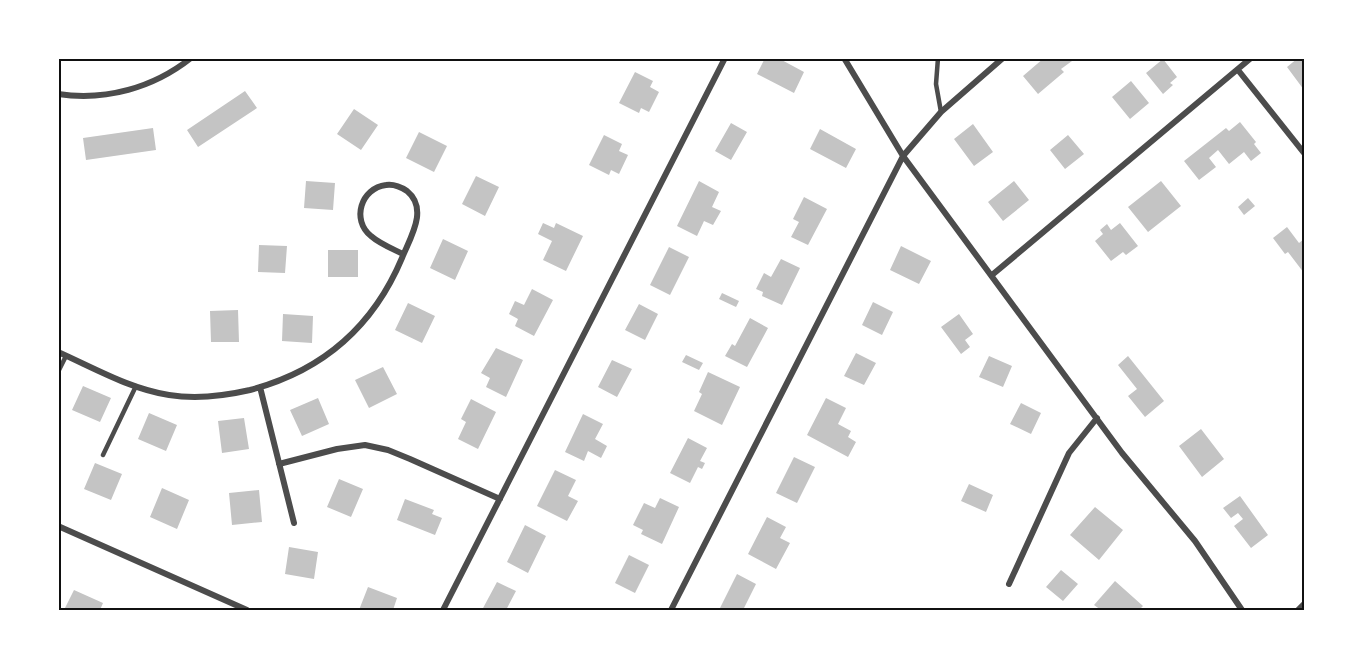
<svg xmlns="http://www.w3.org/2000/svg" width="1363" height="669" font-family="Poppins,sans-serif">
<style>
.building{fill:#c4c4c4}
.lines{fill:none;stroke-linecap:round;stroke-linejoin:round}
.service{stroke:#4c4c4c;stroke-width:4.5}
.minor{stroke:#4c4c4c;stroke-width:6}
.neatline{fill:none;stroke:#111;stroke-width:2}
</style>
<rect width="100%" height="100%" fill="#fff"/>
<!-- building -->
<path class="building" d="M765,58H778L804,72L794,93L757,74Z
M1044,58H1070L1072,61L1061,69L1064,72L1038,94L1023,76Z
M1298,58H1304V90L1287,67Z
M1163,59L1177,77L1170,83L1173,85L1163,94L1146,73Z
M635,72L653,81L650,87L659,92L649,112L641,108L639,113L619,103Z
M1131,81L1149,103L1130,119L1112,97Z
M245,91L257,108L198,147L187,130Z
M354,109L378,125L361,150L337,134Z
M1240,122L1256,142L1254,144L1261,153L1251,161L1244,152L1229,164L1218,150L1209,158L1216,167L1199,180L1184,161L1226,128L1229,131Z
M731,123L747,132L731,160L715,151Z
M973,124L993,152L974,166L954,139Z
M153,128L156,150L86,160L83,138Z
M820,129L856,149L846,168L810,149Z
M419,132L447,146L434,172L406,158Z
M604,135L622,144L619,151L628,155L619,174L611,170L609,175L589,165Z
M1068,135L1084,154L1065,169L1050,150Z
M476,176L499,187L485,216L462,204Z
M306,181L335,183L333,210L304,208Z
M699,181L719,192L712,207L721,211L713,225L704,221L697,236L677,226Z
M1014,181L1029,200L1003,221L988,202Z
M1161,181L1181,206L1148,232L1128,207Z
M804,197L827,209L808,245L791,237L799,222L793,219Z
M1248,198L1255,206L1244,215L1238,207Z
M543,223L554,228L556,223L583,236L566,271L543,260L552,241L538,234Z
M1120,223L1138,246L1126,255L1123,252L1111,261L1095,241L1103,234L1100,230L1107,224L1111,230Z
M1287,227L1299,243L1304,239V273L1288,252L1285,254L1273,238Z
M443,239L468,251L455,280L430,268Z
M259,245L287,246L285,273L258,272Z
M901,246L931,261L919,284L890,270Z
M669,247L689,257L670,295L650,285Z
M328,250H358V277H328Z
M781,259L800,268L782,305L762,296L763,292L756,289L764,273L771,277Z
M532,289L553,300L534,336L515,326L518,319L509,314L515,301L524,305Z
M722,293L739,301L736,307L719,299Z
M873,302L893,312L882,335L862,325Z
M408,303L435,316L422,343L395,330Z
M639,304L658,314L645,340L625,330Z
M238,310L239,342H211L210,311Z
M283,314L313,316L312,343L282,341Z
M959,314L973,334L965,340L970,347L961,354L941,327Z
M750,318L768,328L747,367L725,356L732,344L735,346Z
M496,348L523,360L506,397L486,387L490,378L481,373Z
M856,353L876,363L864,385L844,376Z
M686,355L703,363L699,370L682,362Z
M989,356L1012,366L1003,387L979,377Z
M1128,356L1164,401L1145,417L1128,396L1137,389L1118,365Z
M612,360L632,369L617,397L598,387Z
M383,367L397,394L369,408L355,380Z
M708,372L740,387L722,425L694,411L702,394L699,392Z
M83,386L111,398L100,422L72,410Z
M318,398L329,424L302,436L290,410Z
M826,398L846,408L838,424L851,431L848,437L856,442L848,457L807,435Z
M471,399L496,412L478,449L458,439L466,422L461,419Z
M1021,403L1041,413L1031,434L1010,424Z
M149,413L177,425L166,451L138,439Z
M583,414L603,424L595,439L607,446L601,458L588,451L584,461L565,452Z
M244,418L249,449L222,453L218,421Z
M1201,429L1224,459L1202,477L1179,446Z
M688,438L707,448L700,461L705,463L702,469L698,467L690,483L670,473Z
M794,457L815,467L797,503L776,493Z
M95,463L122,474L111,500L84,489Z
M555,470L576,480L568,496L578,501L567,521L537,506Z
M339,479L363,489L351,517L327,507Z
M969,484L993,495L986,512L961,501Z
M162,488L189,500L177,529L150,517Z
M259,490L262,522L232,525L229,493Z
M1240,496L1268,535L1251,548L1234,526L1243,519L1238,513L1231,518L1223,508Z
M660,498L679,507L662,544L641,534L643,530L633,525L644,503L655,508Z
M405,499L434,510L432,514L442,518L435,535L397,520Z
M1095,507L1123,530L1099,560L1070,535Z
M767,517L786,527L780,538L790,543L776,569L748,554Z
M525,525L546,536L528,573L507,562Z
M289,547L318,552L314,579L285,574Z
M629,555L649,565L635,593L615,583Z
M1061,570L1078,584L1063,601L1046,587Z
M737,574L756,584L743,610H719Z
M1115,581L1143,606L1139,610H1101L1094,605Z
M497,582L516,591L506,610H482Z
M368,587L397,598L393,610H359Z
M74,590L103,603L100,610H64Z"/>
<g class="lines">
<!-- service -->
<path class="service" d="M938,58L936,84L941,112
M58,372L66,356
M103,455L136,386"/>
<!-- minor -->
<path class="minor" d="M844,58L903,156L1122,453L1195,541L1242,610
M1238,70L1304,153
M58,94C106,101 153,88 191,58
M992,275L1251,58
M58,352C94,368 130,389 169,395C195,399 224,396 250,390C322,371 373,327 402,258C410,238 429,209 407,191C401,187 393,184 386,185C361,188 351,220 371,236C380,244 393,249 403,254
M260,387L294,523
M279,464L337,449L365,445L388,450L410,459L500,499
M58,526L247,610
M1009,584L1069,453L1097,418
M443,610L725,58
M671,610L903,156L941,112L1003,58
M1298,610L1304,604"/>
</g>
<!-- border -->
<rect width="1363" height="669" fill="none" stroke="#ffffff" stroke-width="120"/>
<rect x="60" y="60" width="1243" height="549" class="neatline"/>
</svg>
